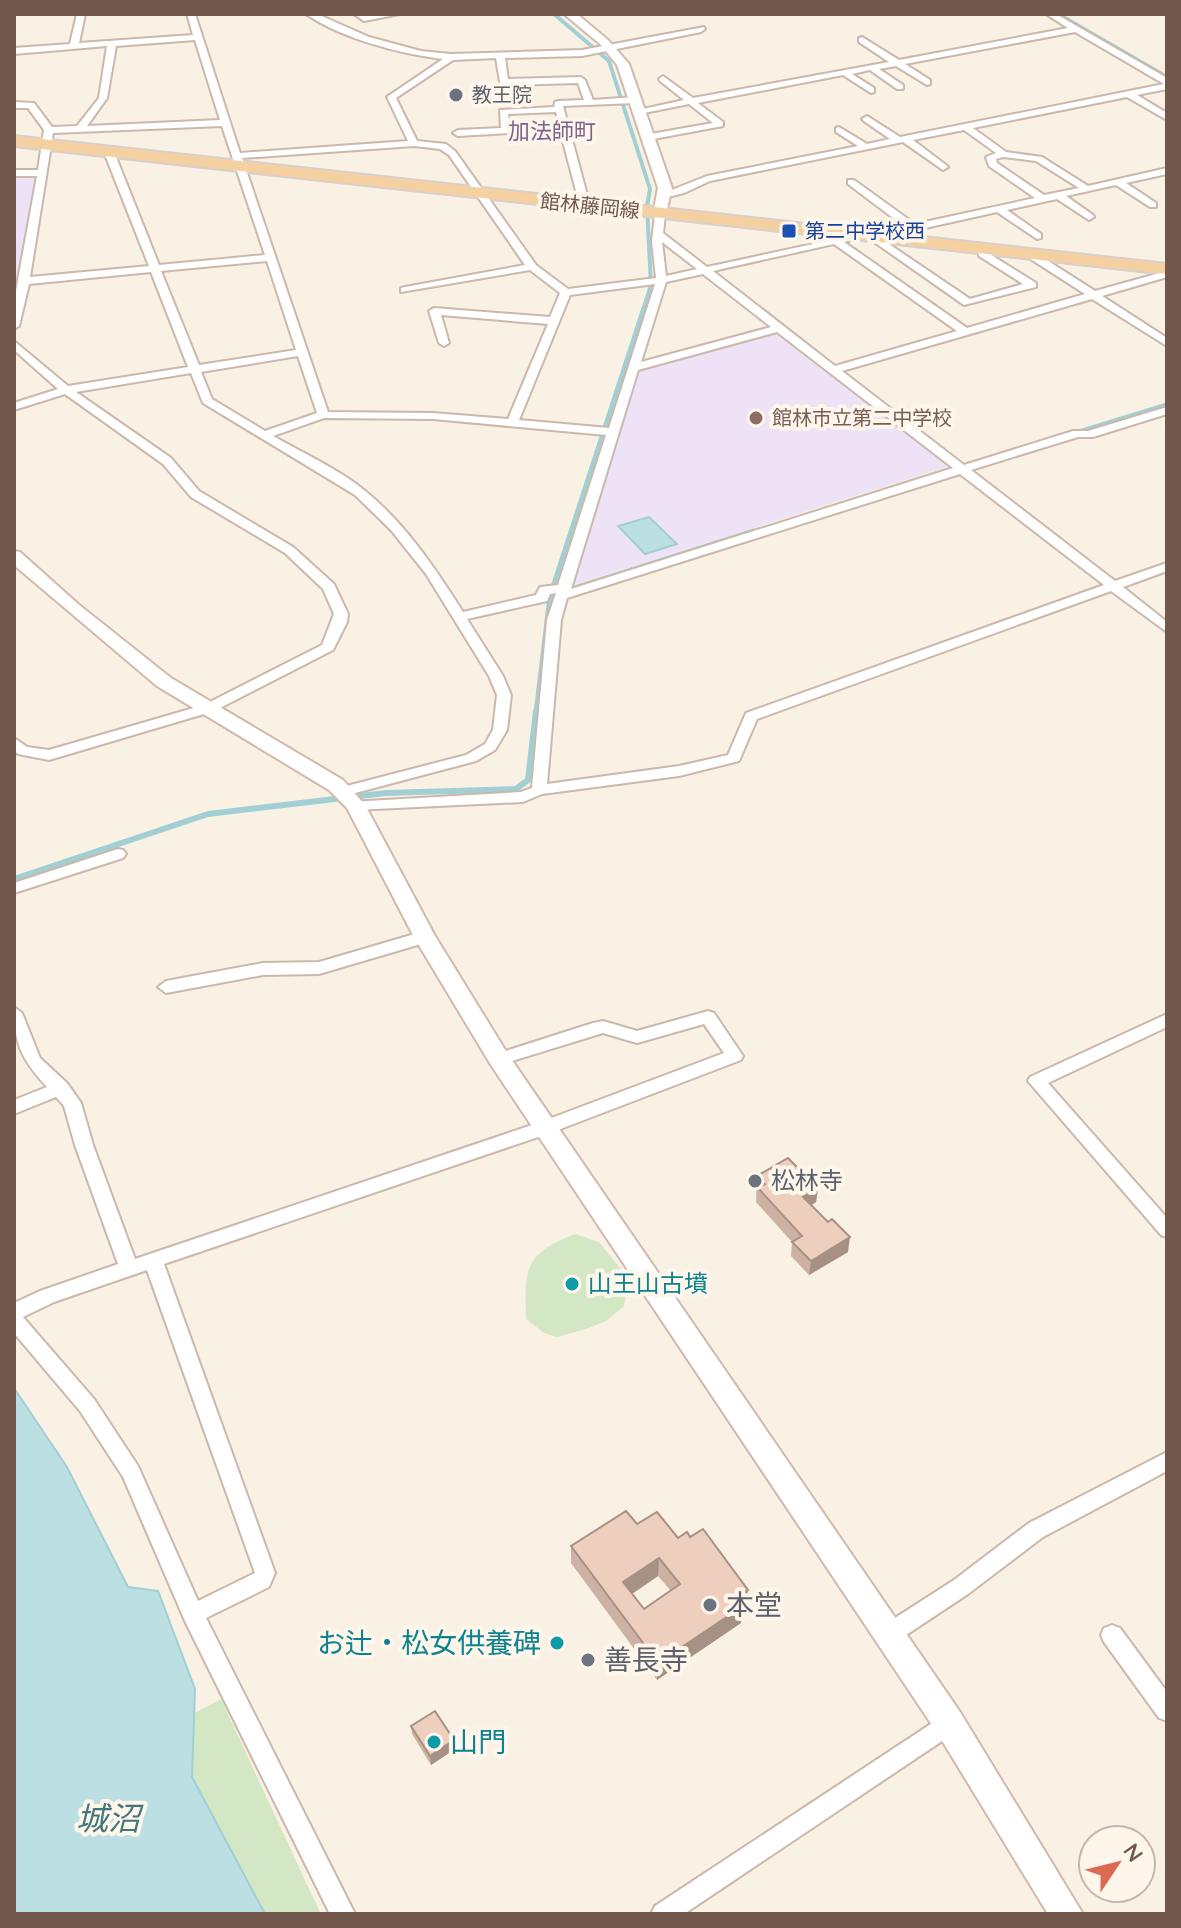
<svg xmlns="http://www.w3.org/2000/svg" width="1181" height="1928" font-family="Quicksand,'Noto Sans JP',sans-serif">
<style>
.education{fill:#eee2f7}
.green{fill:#d4e7c4}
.water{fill:#bbdfe3;stroke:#a2cfd4;stroke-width:2}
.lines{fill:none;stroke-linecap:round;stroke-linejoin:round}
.stream-far2{stroke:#a2cfd4;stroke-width:4}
.stream-far1{stroke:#a2cfd4;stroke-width:5}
.stream{stroke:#a2cfd4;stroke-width:6}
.street-casing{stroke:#cbb8ac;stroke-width:4}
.secondary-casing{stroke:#d0baac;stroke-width:4}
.primary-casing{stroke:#d7d0cd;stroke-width:4}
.street{fill:#fff;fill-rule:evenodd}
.secondary{fill:#fff;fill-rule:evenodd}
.primary{fill:#f5d1a2;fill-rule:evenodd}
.wall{fill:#cdb2a3;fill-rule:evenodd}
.shaded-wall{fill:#a79185}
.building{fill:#eecfbe;stroke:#a79185;stroke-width:2;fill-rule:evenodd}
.worship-dot{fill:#6b7280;stroke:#fef5eb;stroke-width:3}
.transit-dot{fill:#1a4fb4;stroke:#fef5eb;stroke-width:3}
.education-dot{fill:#8d6e63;stroke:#fef5eb;stroke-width:3}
.culture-dot{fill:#0f9aa8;stroke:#fef5eb;stroke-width:3}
.labels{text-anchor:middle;stroke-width:8;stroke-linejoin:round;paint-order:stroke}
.far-worship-label{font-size:20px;fill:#5b616d;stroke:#fef5eb;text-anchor:start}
.far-street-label{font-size:20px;fill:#71574c;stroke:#fef5eb}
.far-transit-label{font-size:20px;fill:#164399;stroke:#fef5eb;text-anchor:start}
.far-education-label{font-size:20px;fill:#785e54;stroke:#fef5eb;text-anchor:start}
.far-neighbourhood-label{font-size:22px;fill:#7d648d;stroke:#fef5eb}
.worship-label{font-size:24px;fill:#5b616d;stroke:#fef5eb;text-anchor:start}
.culture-label{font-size:24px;fill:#0d838f;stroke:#fef5eb;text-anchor:start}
.near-worship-label{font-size:28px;fill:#5b616d;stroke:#fef5eb;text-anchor:start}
.near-culture-label{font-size:28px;fill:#0d838f;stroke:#fef5eb;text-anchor:end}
.near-water-label{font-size:32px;font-style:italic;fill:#44777c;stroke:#fef5eb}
</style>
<rect width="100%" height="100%" fill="#faf1e5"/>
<!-- education -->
<path class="education" d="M37,175L20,284L14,285V176Z
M775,333L950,466L573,585L639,370Z"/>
<!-- green -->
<path class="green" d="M575,1234L599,1242L629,1279L624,1306L606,1321L586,1329L557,1337L544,1333L526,1319C524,1267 525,1254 575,1234Z
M221,1699L316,1904L321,1914H265L192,1777L195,1713Z"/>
<!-- water -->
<path class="water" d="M649,517L677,544L645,554L618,526Z
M14,1388L67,1467L128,1587L158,1591L195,1689L192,1777L265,1914H14Z"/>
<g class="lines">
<!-- stream-far2 -->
<path class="stream-far2" d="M554,14L609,61L650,189L647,206L651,285L643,310
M1058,14L1167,77"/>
<!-- stream-far1 -->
<path class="stream-far1" d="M1079,432L1167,405
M550,596L754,531
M536,713L550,596L644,308"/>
<!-- stream -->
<path class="stream" d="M14,879L208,814L386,793L516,789L528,780L536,711"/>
<defs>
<path id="street" d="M77,14H85L79,43L193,35L187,14H195L240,153L408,141L387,97L443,59C400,54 341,38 306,14H317L369,37L421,51L451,54L582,50L704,27L705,29L701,32L582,56L505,58L508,79L581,77L585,80L593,100L635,97L639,100L635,103L563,106L590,206L585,209L580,206L560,130L458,136L453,133L458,130L501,128L500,110L554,107L555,102L558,101L584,100L578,83L504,85L500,82L496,58L453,60L396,98L417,141L446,144L455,151L536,265L568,289L656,278L652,241L655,214L660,211L665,214L663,233L707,267L864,233V237L844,242L967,328L1085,294L1026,256V252H1034L1095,291L1167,271V277L1102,296L1167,338V346L1092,299L842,371L964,465L1073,431H1088L1167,407V414L1093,437H1078L971,470L1115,581L1167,563V571L1123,587L1167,622V632L1111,591L757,719L739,761L679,776L542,794L523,802L355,810L350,808L348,805L350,802L521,792L532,788L547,620L556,593L550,594L547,601L467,619L503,676L511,695L507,730L495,750L476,761L344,796L339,794L337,791L339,788L466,755L485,744L493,730L497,695L489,676L426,574L391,530L355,495L203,403L191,373L76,392L171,458L199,491L293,547L334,584L348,614L347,622L333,650L214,711L49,760L18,754L14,750V738L27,747L49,750L204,705L322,645L334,614L323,589L285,553L191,497L163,464L65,394L14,410V403L58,389L14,350V341L68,386L188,367L151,272L29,284L19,326L14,329V302L37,176H14V170H38L44,130L28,108H14V102L34,103L52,127L77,126L99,98L107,46L14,54V48L70,44ZM195,40L220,120L87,126L107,98L116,46ZM556,112L559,125L510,127L508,114ZM222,126L265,255L159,265L114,152L109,149L104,152L149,266L30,277L53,133ZM414,146L440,149L449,155L525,265L405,287L401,288V292L530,270L560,293L550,317L434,308L429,311L439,343L444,346L449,343L441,315L548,324L508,419L433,413L328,412L242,158ZM662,242L697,269L666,276ZM834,244L957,331L835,366L713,271ZM267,261L296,350L199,365L161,271ZM703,274L771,327L641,362L666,282ZM655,284L609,428L519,420L570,295ZM777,332L953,468L571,589L638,370ZM298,356L317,413L265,431L212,399L201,372ZM324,418L433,419L606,435L558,585L540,587L536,595L463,612C435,568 405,523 364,490C338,469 303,453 273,436ZM960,474L1104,585L746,713L728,755L679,766L547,784L561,620L567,598Z
M354,14L366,16L400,14L364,21Z
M1046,14H1056L1167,78V89L1137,95L1167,113V120L1127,97L973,128L1006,152L1042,157L1088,186L1167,168V174L1126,183L1156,203V207H1150L1116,185L1066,196L1093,215L1094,217L1089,220L1057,199L1007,210L1041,234V238L1037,239L997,212L880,238L970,299L1023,284L979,256L978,249L983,246L987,247L988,253L1036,283V287L964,305L867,237L905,227L848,184V180H854L915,224L1035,198L989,166L986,157L996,153L964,130L913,140L946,165L948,167L943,170L903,142L710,181L684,193L664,198L659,195L707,176L858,146L836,132V128L839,127L867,144L890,139L864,121L862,119L867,116L900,137L1164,84L1075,32L905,64L930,80V84L927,85L896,66L879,69L903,85V89H897L870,70L852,74L874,88V92L871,93L843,75L698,103L723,122V126L648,140L645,139V135L713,123L689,104L639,114L634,111L684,100L660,81L659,79L663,76L693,98L889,62L859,42V38L862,37L899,60L1068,28ZM1003,157L1036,161L1079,188L1044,195L997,163L996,159Z
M118,849L123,850L126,854L123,858L14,893V883Z
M425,931L431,933L433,937L431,941L319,974L263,975L166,993L158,987L166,981L263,963L319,962Z
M14,1007L22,1013L40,1058L67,1083L81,1103L93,1145L135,1259L538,1123L724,1053L704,1024L637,1043L603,1033L499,1065L493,1063L491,1059L493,1055L593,1023L603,1021L637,1031L708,1011L714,1013L743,1056L741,1060L550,1133L164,1264L275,1573L269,1587L206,1618L355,1914H330L185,1621L123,1477L80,1411L14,1333V1303L40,1291L118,1264L75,1145L64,1106L56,1097L14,1114V1100L47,1087C22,1060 14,1044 14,1007ZM147,1270L255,1573L198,1601L138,1466L94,1399L23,1317L54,1302Z
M1167,1014V1027L1048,1083L1167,1218V1237L1161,1235L1028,1081L1030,1077Z
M1167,1452V1471L1043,1537L968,1594L897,1641L889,1644L881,1641L878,1634L881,1627L954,1580L1029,1523Z
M1112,1625L1120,1628L1167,1692V1721L1159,1718L1104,1642L1101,1635L1104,1628Z
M949,1712L957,1715L960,1723L957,1731L684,1914H651L655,1906Z"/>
<path id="secondary" d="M564,14H577L608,40L629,64L672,188L665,217L653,214L658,188L617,65L600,44Z
M14,551L20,552L78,604L171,678L343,780L365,805L435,936L507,1053L960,1712L1083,1914H1048L938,1734L491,1065L414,937L347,808L329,790L157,686L14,565Z"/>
<path id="primary" d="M14,136L1167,264V274L14,146Z"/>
</defs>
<!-- street casing -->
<use href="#street" class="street-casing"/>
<!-- secondary casing -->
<use href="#secondary" class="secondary-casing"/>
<!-- primary casing -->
<use href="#primary" class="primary-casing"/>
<!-- street -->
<use href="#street" class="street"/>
<!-- secondary -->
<use href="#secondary" class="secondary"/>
<!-- primary -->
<use href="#primary" class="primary"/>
</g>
<!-- wall -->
<path class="wall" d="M757,1176L818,1188L816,1202L812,1205L848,1252L809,1275L791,1256L792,1242L756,1202Z
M637,1524L746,1607L743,1609L741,1623L657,1680L571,1563V1546ZM658,1576L671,1591L644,1609L632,1594Z
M411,1726L454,1740L455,1749L431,1765L412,1734Z"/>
<!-- shaded-wall -->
<path class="shaded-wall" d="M818,1188L816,1202L801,1211L803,1197Z
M850,1237L848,1252L809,1275L811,1261Z
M659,1558L658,1576L623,1600V1582Z
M748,1590L746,1607L743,1609L741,1623L657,1680L658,1663L736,1597Z
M454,1740L455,1749L431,1765L430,1756Z"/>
<!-- building -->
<path class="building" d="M788,1158L818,1188L803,1197L828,1222L832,1219L850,1237L811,1261L792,1242L802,1236L758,1188L765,1184L757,1176Z
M626,1511L637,1524L657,1512L678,1538L687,1532L690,1537L703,1529L748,1590L736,1597L743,1606L658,1663L571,1546ZM659,1558L680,1584L644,1609L623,1582Z
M435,1711L454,1740L430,1756L411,1726Z"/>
<!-- markers -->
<g class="worship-dot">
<circle cx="456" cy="95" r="8"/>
<circle cx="755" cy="1181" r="8"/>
<circle cx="710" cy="1605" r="8"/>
<circle cx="588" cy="1660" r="8"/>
</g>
<rect class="transit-dot" x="781" y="223" width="16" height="16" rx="4"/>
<circle class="education-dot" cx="756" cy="418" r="8"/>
<g class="culture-dot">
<circle cx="572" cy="1284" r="8"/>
<circle cx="557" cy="1643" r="8"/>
<circle cx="434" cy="1742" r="8"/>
</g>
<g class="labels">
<!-- far-worship labels -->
<g class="far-worship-label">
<text x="472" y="102">教王院</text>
</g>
<!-- far-street labels -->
<g class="far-street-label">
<text transform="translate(590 206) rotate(6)" y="7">館林藤岡線</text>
</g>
<!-- far-transit labels -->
<g class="far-transit-label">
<text x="805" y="238">第二中学校西</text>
</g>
<!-- far-education labels -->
<g class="far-education-label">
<text x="772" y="425">館林市立第二中学校</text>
</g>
<!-- far-neighbourhood labels -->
<g class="far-neighbourhood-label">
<text x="552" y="139">加法師町</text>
</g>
<!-- worship labels -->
<g class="worship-label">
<text x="771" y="1189">松林寺</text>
</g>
<!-- culture labels -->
<g class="culture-label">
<text x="588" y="1292">山王山古墳</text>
</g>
<!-- near-worship labels -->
<g class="near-worship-label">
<text x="726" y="1615">本堂</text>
<text x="604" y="1670">善長寺</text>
</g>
<!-- near-culture labels -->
<g class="near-culture-label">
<text x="541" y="1653">お辻・松女供養碑</text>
<text x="450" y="1752" text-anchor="start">山門</text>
</g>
<!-- near-water labels -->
<g class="near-water-label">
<text x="108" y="1830">城沼</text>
</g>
</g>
<!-- border -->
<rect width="1181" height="1928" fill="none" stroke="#71574c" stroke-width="32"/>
<!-- north arrow -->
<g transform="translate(1117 1864) rotate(55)"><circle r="38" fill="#fef5eb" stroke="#c6b6ab" stroke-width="2"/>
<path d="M0-6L14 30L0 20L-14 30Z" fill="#dc6952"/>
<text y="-12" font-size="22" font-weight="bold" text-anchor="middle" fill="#71574c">N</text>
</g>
</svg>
